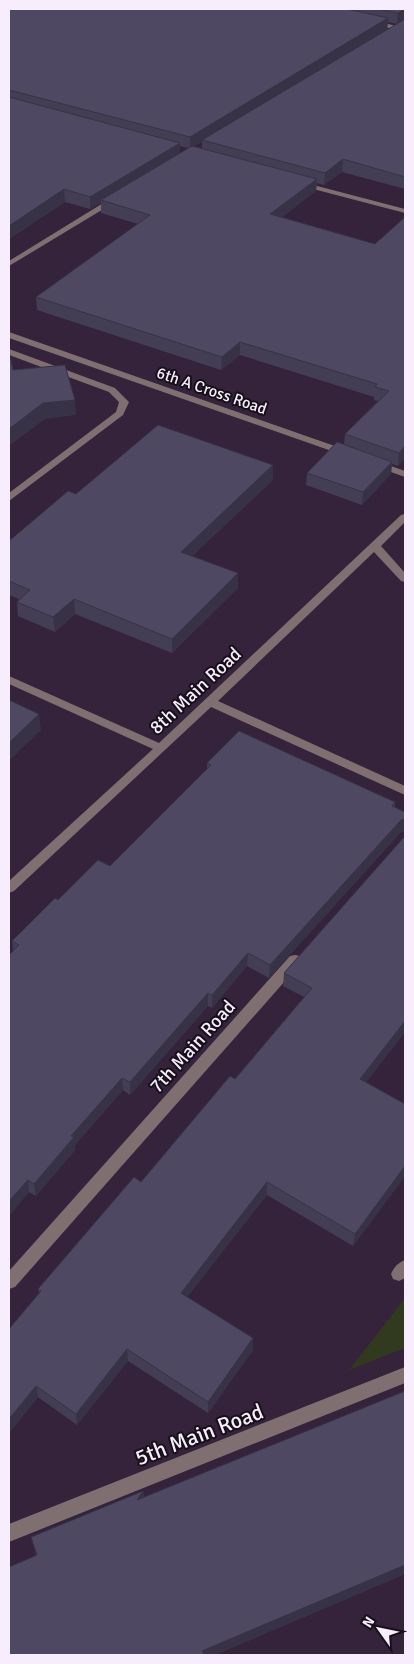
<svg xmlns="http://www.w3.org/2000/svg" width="414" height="1664" font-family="Signika,sans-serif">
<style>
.green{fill:#31391f}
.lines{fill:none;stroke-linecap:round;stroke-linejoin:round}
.minor{fill:#806f70;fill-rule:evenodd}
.wall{fill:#443e55;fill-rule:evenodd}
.shaded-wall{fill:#373245}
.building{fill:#4f4863;stroke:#373245}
.labels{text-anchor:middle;stroke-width:4;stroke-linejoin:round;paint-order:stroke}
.far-street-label{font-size:16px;fill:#f7edfc;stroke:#17101a}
.street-label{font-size:19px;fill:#f7edfc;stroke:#17101a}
.near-street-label{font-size:22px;fill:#f7edfc;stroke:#17101a}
</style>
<rect width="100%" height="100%" fill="#34233a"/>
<!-- green -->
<path class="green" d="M405,1298V1348L349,1370Z"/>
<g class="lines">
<!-- minor -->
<path class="minor" d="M371,20L405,28V32L369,23L368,22Z
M298,181L405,209V213L298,185Z
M113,197L120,199L9,266V261Z
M9,332L349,451L351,453L349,455H343L9,338Z
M9,349L115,388L129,402L123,415L9,501V493L116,412L119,402L109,392L9,355Z
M377,461L405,471V477L374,466V462Z
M405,514V522L381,546L405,573V582L401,581L374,552L218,701L405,786V795L211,707L14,891L9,893V881L153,749L9,684V676L159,743L401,515Z
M295,955L300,956L302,960L300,964L15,1287L9,1289V1271L290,956Z
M405,1260V1278L399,1281L393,1279L391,1274C394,1267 398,1263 405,1260Z
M405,1367V1383L9,1542V1524Z"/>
</g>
<!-- wall -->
<path class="wall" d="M9,9H405V189L342,172L324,185L317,183L316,191L282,217L375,244L405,217V458L398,466L392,464L391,474L362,505L306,485L307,473L344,445L345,434L378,401L374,400V397L240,355L221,370L37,310L36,297L138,224L101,213V203L90,209L65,202L9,239ZM388,22L397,24L400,23L345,55L387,30ZM202,142V148L194,146ZM180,146L183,147L188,148L180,153Z
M273,465V480L192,556L238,588L172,653L75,614L55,632L18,616L17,602L19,599L9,595V541L76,494Z
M207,763L395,802V807L400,833L269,978L247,966L212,1008L208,1006L130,1095L123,1090L75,1145V1150L36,1196L29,1192L9,1216V955L13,951L12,941L58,900L110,866L207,769Z
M284,973L405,1032L366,1082L405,1104V1176L353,1246L267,1195L187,1297L253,1350L208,1413L128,1361L77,1425L38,1397L9,1433V1329L39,1293L38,1289L141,1182L235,1079L304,997L283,986Z
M405,1391V1574L215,1655L36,1555L31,1537L143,1491L144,1497Z"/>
<!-- shaded-wall -->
<path class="shaded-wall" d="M405,9V20L397,24L398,13Z
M388,18L387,30L203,141L202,140V142L190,149V137Z
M180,143V155L101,200V203L90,209V197Z
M343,159L342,172L324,185L325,173Z
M317,179L316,191L270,226V214Z
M64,189L65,202L9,239V226Z
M240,342V355L221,370L222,357Z
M75,400L76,415L45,419L9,446V429L43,403Z
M405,446V458L398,466L399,453Z
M392,462L391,474L362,505L363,492Z
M273,465V480L181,566V552Z
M238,573V588L172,653V639Z
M74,599L75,614L55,632L53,617Z
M39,714L41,730L9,761V743Z
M405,819V832L400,833L269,978L270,965L401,820Z
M248,953L247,966L212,1008V995Z
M208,993V1006L130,1095V1082Z
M405,1021V1032L359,1092L360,1079Z
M122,1078L123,1090L75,1145V1150L36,1196L34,1184L71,1136Z
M405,1166V1176L353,1246L355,1234Z
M28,1180L29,1192L9,1216V1201Z
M267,1182V1195L181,1305V1293Z
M253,1338V1350L208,1413V1402Z
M127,1349L128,1361L77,1425L76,1414Z
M36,1386L38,1397L9,1433V1419Z
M143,1491L144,1503L137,1500Z
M405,1565V1574L215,1655H202V1651Z"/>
<!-- building -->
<path class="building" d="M9,9H347L388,18L190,137L9,90Z
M379,9H405L398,13Z
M405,19V177L343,159L325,173L202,140Z
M9,97L180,143L90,197L64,189L9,226Z
M192,146L317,179L270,214L375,244L405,217V446L399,453L345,434L389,391L375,387L377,384L240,342L222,357L36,297L150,215L101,200Z
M9,351L13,370L65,365L75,400L43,403L9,429Z
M158,425L273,465L181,552L238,573L172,639L74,599L53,617L17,602L30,590L9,581V541L68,491L76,494Z
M337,442L392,462L363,492L307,473Z
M9,700L39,714L9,743Z
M239,731L395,802L392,806L405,812V819L401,820L270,965L248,953L212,995L208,993L130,1082L122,1078L71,1136L74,1137L34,1184L28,1180L9,1201V955L19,945L12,941L55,898L58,900L98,860L110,866L211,765L207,763Z
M405,836V1021L360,1079L405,1104V1166L355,1234L267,1182L181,1293L253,1338L208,1402L127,1349L76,1414L36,1386L9,1419V1329L41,1291L38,1289L134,1177L141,1182L230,1076L235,1079L312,988L284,973Z
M405,1391V1565L202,1651L204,1654L202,1655H9V1567L37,1555L31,1537L143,1491L137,1500Z"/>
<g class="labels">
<!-- far-street labels -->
<g class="far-street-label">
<text transform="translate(212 390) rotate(19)" y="6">6th A Cross Road</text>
</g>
<!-- street labels -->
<g class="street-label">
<text transform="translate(195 690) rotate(-43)" y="7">8th Main Road</text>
<text transform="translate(192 1046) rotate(-48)" y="7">7th Main Road</text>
</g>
<!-- near-street labels -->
<g class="near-street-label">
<text transform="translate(199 1434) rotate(-21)" y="8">5th Main Road</text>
</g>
</g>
<!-- border -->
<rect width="414" height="1664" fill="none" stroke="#f7edfc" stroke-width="20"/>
<!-- north arrow -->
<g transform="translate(379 1629) rotate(303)" stroke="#17101a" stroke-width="4" paint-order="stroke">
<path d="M0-4L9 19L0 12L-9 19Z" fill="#f7edfc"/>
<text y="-8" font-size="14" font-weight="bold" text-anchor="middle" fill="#f7edfc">N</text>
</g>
</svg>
